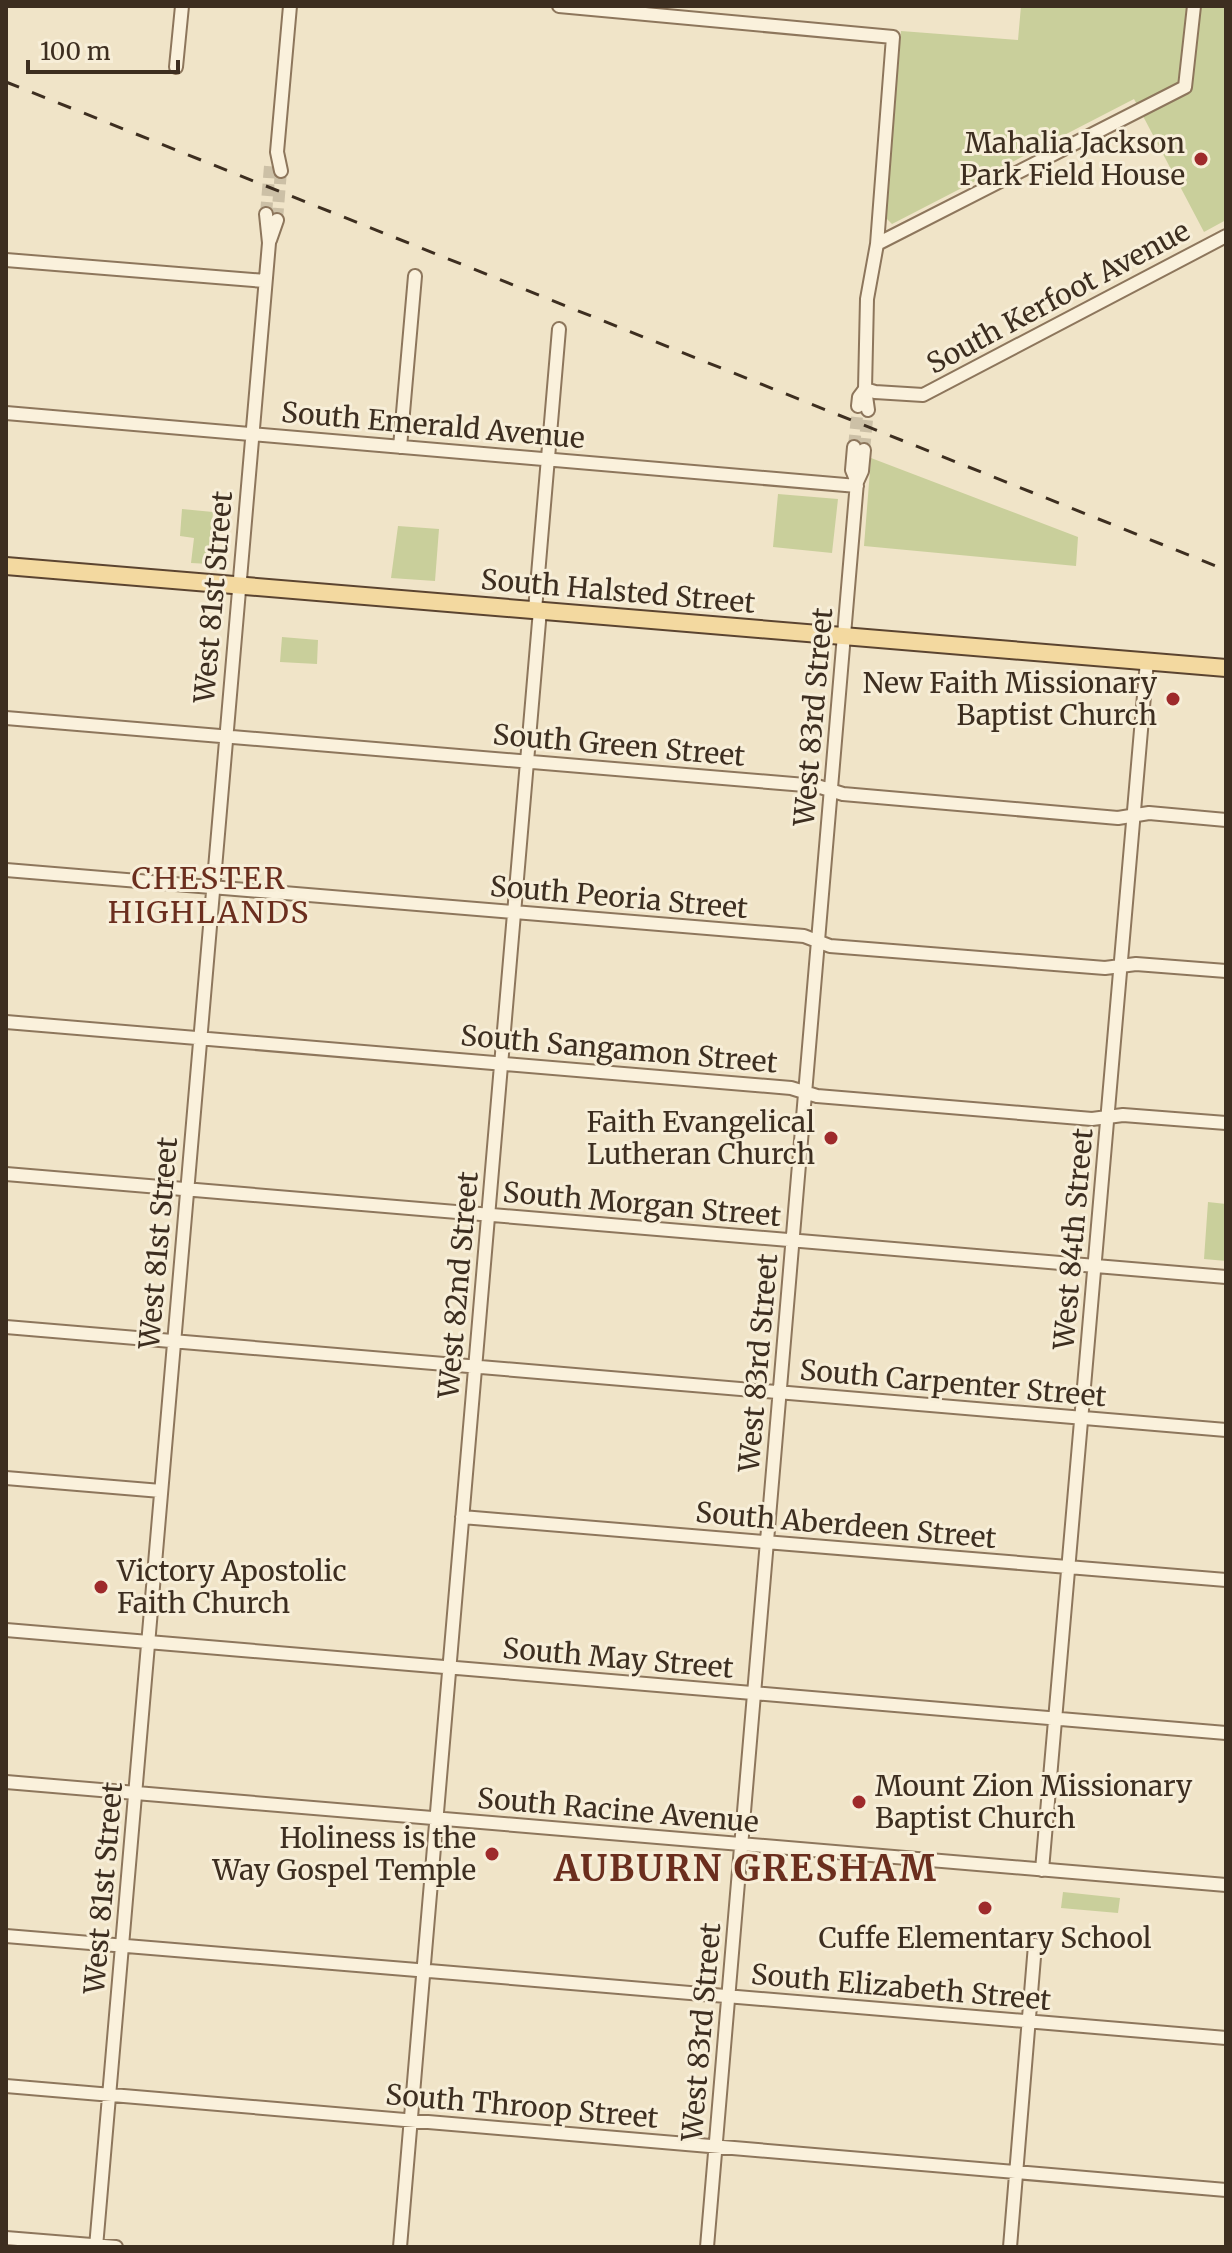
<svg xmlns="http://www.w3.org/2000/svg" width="1232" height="2253" font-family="Merriweather,serif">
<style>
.green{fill:#c9cf9b}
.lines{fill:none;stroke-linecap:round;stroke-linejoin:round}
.minor-tunnel{stroke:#ccc0a6;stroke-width:12;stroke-dasharray:12 6;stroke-linecap:butt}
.minor-casing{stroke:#8d765c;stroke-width:16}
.major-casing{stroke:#5b4430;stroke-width:20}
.minor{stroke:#faf1dc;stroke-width:12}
.major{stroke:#f3d9a0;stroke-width:16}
.rail{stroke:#3d2e20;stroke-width:3;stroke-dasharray:14 14;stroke-linecap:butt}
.poi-dot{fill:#9e2a2b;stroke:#f7eed8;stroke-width:3}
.labels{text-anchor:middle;stroke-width:6;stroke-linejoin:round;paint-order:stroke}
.poi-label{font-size:28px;fill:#3d2e20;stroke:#f7eed8;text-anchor:end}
.street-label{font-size:28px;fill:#3d2e20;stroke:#f7eed8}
.neighbourhood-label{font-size:30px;letter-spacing:2px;fill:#6b2e1e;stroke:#f7eed8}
.district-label{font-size:36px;font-weight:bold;letter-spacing:2px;fill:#6b2e1e;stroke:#f7eed8}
</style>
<rect width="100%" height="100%" fill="#f0e4c8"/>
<!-- green -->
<path class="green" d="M1021,6H1226V220L1204,232L1134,99L892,224L886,218L901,31L1018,40Z
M871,458L1078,537L1076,566L864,546Z
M778,494L838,499L832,553L773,547Z
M182,509L213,512L209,564L191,563L194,538L180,536Z
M398,526L439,529L435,581L391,578Z
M282,637L318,640L317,664L280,662Z
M1208,1202L1226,1204V1261L1204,1259Z
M1063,1892L1120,1898L1118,1913L1061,1908Z"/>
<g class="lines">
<!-- minor-tunnel -->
<path class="minor-tunnel" d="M266,214L270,166
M277,220L281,171
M854,447L858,406
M864,450L868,410"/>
<defs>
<path id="minor" d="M559,6L893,37L877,244L867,299L865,389L868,410
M176,67L182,6
M281,171L277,152L290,6
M270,240L277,220
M877,244L1185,87L1194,6
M6,260L265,281
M865,389L875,392L923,395L1226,236
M858,406L859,397L865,389
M6,413L857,486
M400,447L415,276
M854,447L852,470L857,482
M535,610L559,329
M6,718L817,786L843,794L1118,818L1149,813L1226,820
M6,870L804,936L830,946L1105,968L1136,964L1226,971
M6,1022L791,1088L817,1096L1092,1119L1123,1115L1226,1123
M6,1174L1226,1277
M6,1327L1226,1430
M6,1478L161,1491
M462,1517L1226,1580
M6,1630L1226,1733
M6,1782L1226,1885
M1042,1870L1147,661
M6,1936L417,1970
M424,1964L540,610
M429,1971L1226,2038
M6,2086L1226,2190
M6,2238L116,2247
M96,2247L269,243L266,214
M400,2247L423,1976
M707,2247L857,482L862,471L864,450
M1010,2247L1035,1945"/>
<path id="major" d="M6,566L1226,668"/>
</defs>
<!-- minor casing -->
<use href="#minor" class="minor-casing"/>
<!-- major casing -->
<use href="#major" class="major-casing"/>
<!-- minor -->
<use href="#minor" class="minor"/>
<!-- major -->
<use href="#major" class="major"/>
<!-- rail -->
<path class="rail" d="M6,82L1226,570"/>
</g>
<!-- markers -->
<g class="poi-dot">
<circle cx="1201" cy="159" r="8"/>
<circle cx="1173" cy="699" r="8"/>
<circle cx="831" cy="1138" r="8"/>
<circle cx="101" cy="1587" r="8"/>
<circle cx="859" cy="1802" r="8"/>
<circle cx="492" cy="1854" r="8"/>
<circle cx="985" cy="1908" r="8"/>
</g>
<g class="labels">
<!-- poi labels -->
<g class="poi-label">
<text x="1185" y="153">Mahalia Jackson<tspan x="1185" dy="32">Park Field House</tspan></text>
<text x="1157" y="693">New Faith Missionary<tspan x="1157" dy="32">Baptist Church</tspan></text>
<text x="815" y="1132">Faith Evangelical<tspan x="815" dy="32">Lutheran Church</tspan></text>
<text x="117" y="1581" text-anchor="start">Victory Apostolic<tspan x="117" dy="32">Faith Church</tspan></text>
<text x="875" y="1796" text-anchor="start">Mount Zion Missionary<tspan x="875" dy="32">Baptist Church</tspan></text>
<text x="476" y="1848">Holiness is the<tspan x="476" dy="32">Way Gospel Temple</tspan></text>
<text x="985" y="1948" text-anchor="middle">Cuffe Elementary School</text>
</g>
<!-- street labels -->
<g class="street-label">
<text transform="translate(1058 297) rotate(-28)" y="10">South Kerfoot Avenue</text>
<text transform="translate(433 425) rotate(5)" y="10">South Emerald Avenue</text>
<text transform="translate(618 591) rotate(5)" y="10">South Halsted Street</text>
<text transform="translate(213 597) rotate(-85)" y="10">West 81st Street</text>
<text transform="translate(813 717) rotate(-85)" y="10">West 83rd Street</text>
<text transform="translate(619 745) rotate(5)" y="10">South Green Street</text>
<text transform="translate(619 897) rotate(5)" y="10">South Peoria Street</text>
<text transform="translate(619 1049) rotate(5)" y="10">South Sangamon Street</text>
<text transform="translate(642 1204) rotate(5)" y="10">South Morgan Street</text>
<text transform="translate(1073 1239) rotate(-85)" y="10">West 84th Street</text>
<text transform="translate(158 1243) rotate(-85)" y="10">West 81st Street</text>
<text transform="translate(458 1285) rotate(-85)" y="10">West 82nd Street</text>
<text transform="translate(758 1363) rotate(-85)" y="10">West 83rd Street</text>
<text transform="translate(953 1383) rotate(5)" y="10">South Carpenter Street</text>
<text transform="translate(846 1525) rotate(5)" y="10">South Aberdeen Street</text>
<text transform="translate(618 1658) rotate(5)" y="10">South May Street</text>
<text transform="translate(618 1810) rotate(5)" y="10">South Racine Avenue</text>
<text transform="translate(103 1888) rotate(-85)" y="10">West 81st Street</text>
<text transform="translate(901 1987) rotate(5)" y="10">South Elizabeth Street</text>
<text transform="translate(701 2032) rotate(-85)" y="10">West 83rd Street</text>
<text transform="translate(522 2106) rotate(5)" y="10">South Throop Street</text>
</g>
<!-- neighbourhood labels -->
<g class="neighbourhood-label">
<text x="209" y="889">CHESTER<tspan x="209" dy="34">HIGHLANDS</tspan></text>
</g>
<!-- district labels -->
<g class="district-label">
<text x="746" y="1881">AUBURN GRESHAM</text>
</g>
</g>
<!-- border -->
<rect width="1232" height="2253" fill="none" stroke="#3d2e20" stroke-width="16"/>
<!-- scale -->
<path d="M28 60v12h150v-12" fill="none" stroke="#3d2e20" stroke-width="4"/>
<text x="40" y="60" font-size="24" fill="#3d2e20" stroke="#f7eed8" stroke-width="6" paint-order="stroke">100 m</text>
</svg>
